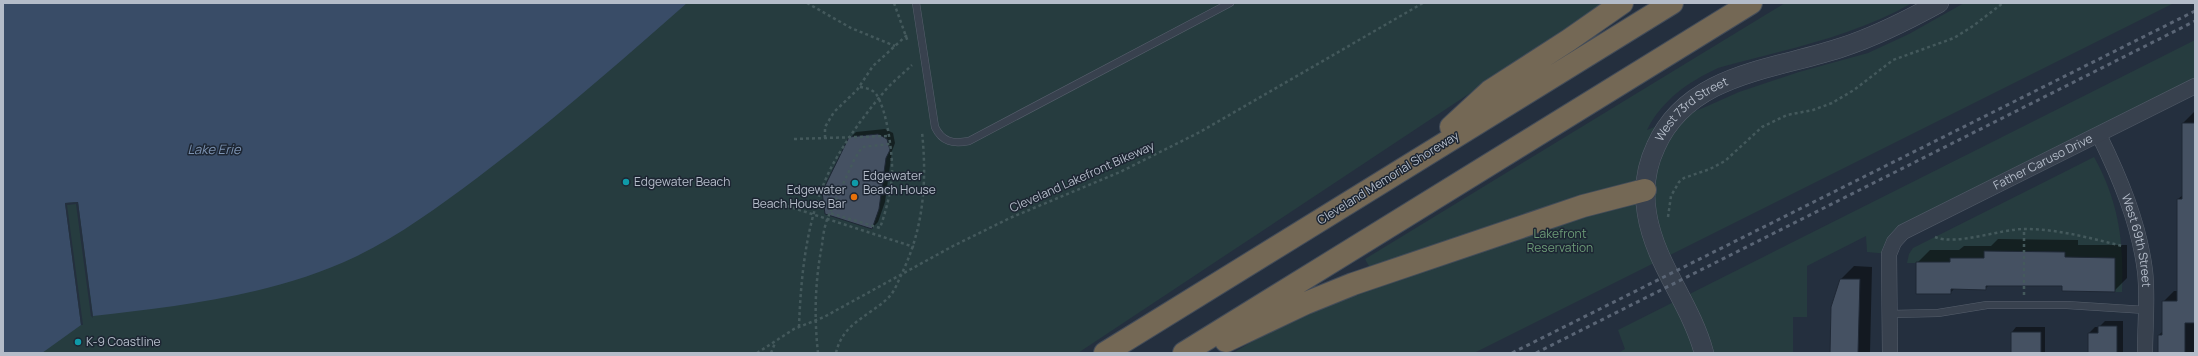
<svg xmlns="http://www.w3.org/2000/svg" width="2198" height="356" font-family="Manrope,sans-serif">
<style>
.green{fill:#263c3f}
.water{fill:#394c67}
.pier{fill:#242f3e}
.shadow{fill:#0007}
.building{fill:#455162;stroke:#1f2835}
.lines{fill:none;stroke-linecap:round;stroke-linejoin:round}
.service-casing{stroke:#565f6c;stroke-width:8}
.minor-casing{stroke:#565f6c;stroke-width:16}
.tertiary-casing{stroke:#565f6c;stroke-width:20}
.motorway-casing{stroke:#434c59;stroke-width:24}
.path{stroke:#44595c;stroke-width:2.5;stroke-dasharray:3 3;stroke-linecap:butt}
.service{stroke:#38414e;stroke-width:7}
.minor{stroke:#38414e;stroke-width:15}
.tertiary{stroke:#38414e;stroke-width:19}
.motorway{stroke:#746855;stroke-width:22}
.rail{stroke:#5a6575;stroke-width:3;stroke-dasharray:4 4;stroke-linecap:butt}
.path-bridge{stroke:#44595c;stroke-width:2.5;stroke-dasharray:3 3;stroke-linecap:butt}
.culture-dot{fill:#0f9aa8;stroke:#1d2633;stroke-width:1.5}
.food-dot{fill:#e8710a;stroke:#1d2633;stroke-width:1.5}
.labels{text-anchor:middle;stroke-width:3;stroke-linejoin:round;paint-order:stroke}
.street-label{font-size:12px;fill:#b4bcc9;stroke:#1d2633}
.poi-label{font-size:12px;fill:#b4bcc9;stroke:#1d2633;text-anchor:start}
.park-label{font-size:12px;fill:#6b9a76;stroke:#1d2633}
.water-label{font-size:13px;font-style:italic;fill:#7c92b1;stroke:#1d2633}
</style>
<rect width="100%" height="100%" fill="#242f3e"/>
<!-- green -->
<path class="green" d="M3,3H1606L1078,353H3Z
M1785,3H1912C1853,37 1783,50 1718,68C1688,82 1662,100 1647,130L1703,108L1739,92L1799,72L1868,53L1909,34L1964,3H2174L1474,353H1233L1371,270L1365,259Z
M2195,40V86L1904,232L1889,254L1867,252L1866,236L1807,266V317H1793V353H1618L1625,349L1618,330Z
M2094,157C2119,202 2124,242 2122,292H2115V258L2065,257V252L1984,251V258H1951L1950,263H1907L1909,254L1913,248Z"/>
<!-- water -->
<path class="water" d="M3,3H687C619,63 550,123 477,178C438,207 399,236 355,257C275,295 180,306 93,316L78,202L65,203L81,325L42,353H3Z"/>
<!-- pier -->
<path class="pier" d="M78,202L93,318L91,316L76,204L67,205L83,325H81L65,203Z"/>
<!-- shadow -->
<path class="shadow" d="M2194,112L2195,353H2159V335L2163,331V302L2174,291H2178V199L2183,195V123Z
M885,129L893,133L895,143L892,151L885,202L878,222L872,228L850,138L856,132Z
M1998,239L2078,240V245H2127V278L2114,291L2063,285H1989L1985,289L1955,288L1950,293L1917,263L1930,250H1959L1964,246H1991Z
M1854,266L1872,267L1870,353H1831L1841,279Z
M2105,321H2123V353H2089V333L2095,327H2099Z
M2016,327H2045V353H2012V332Z"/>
<!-- building -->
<path class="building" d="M2182,123H2195V323H2185V353H2158V335H2162V301H2177V199H2182Z
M878,134L887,139L890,150L886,158L879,209L872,229L825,214L822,192L849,137Z
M1984,251L2065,252V257L2115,258V292L2062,291V286H1986V290L1951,289V294H1916V262H1950V258H1984Z
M1840,279H1860L1858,353H1830L1831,307Z
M2098,326H2117V353H2088V333H2098Z
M2011,332H2041V353H2011Z"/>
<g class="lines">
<defs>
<path id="service" d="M916,3L935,127C942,142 953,144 969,141L1230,3
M1891,314L1938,313L1987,305H2067L2145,310"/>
<g id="minor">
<path id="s1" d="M2099,135C2120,178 2139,223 2145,271C2148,297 2145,326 2145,353"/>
<path id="s2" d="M1890,353L1889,254L1894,242L1903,232L2195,86"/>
</g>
<g id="tertiary">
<path id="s3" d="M1704,353C1691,304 1655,264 1647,214C1643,191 1646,167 1656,146C1689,72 1776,70 1843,47C1877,36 1908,20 1939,3"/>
</g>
<path id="motorway" d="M1451,127L1490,91L1569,40L1622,3
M1226,341L1306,303L1353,284L1583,206L1645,190
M1105,353L1672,3
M1184,353L1751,3"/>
</defs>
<!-- service casing -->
<use href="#service" class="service-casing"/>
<!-- minor casing -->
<use href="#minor" class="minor-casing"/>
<!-- tertiary casing -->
<use href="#tertiary" class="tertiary-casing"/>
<!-- motorway casing -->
<use href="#motorway" class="motorway-casing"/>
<!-- path -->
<path class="path" d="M807,3L851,28L895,46
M894,3L908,42
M860,87C866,88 872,89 876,94C887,109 893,156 892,174C891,192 886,211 880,228L830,213L854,160L862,147L890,144
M825,138V127L834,112L857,90L873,66L907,35
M794,139L889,136
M781,204L914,247
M1668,217L1671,196L1679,182L1684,178L1710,169L1725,161L1762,127L1787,115L1813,110L1832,103L1854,90L1893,60L1954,38L1973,26L2003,3
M1935,237C1956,246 2000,229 2025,229C2058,229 2090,238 2122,246
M2024,295V229
M799,327C801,272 807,213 833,164C847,139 865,114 884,92C892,82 903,74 912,65
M757,353L794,329L824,317L953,246L1010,218L1120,172L1200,132L1423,3
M771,353L775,343
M836,353C843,322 869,317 889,297C895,291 899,279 903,271C924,226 927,180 922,132"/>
<!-- service -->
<use href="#service" class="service"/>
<!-- minor -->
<use href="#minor" class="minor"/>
<!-- tertiary -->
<use href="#tertiary" class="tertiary"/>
<!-- motorway -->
<use href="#motorway" class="motorway"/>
<!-- rail -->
<path class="rail" d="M1512,353L2195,11
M1536,353L2195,21"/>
<!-- path-bridge -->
<path class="path-bridge" d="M818,353C814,317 815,281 822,245C823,235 825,222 830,213"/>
</g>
<!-- markers -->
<g class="culture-dot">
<circle cx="626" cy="182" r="4"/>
<circle cx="855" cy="183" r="4"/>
<circle cx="78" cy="342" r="4"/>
</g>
<circle class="food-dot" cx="854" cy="197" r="4"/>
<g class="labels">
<!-- street labels -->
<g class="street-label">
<text dy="4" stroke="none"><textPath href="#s3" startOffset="273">West 73rd Street</textPath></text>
<text dy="4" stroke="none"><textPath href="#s2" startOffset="282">Father Caruso Drive</textPath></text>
<text transform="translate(1082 177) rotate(-24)" y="4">Cleveland Lakefront Bikeway</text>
<text transform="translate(1388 178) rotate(-32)" y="4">Cleveland Memorial Shoreway</text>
<text dy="4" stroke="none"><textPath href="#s1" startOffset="113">West 69th Street</textPath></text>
</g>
<!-- poi labels -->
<g class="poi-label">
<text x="863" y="180">Edgewater<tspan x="863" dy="14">Beach House</tspan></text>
<text x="634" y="186">Edgewater Beach</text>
<text x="846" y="194" text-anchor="end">Edgewater<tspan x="846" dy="14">Beach House Bar</tspan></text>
<text x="86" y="346">K-9 Coastline</text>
</g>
<!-- park labels -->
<g class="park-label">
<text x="1560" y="238">Lakefront<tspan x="1560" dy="14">Reservation</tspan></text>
</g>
<!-- water labels -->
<g class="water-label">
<text x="214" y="154">Lake Erie</text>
</g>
</g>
<!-- border -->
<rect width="2198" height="356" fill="none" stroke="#b4bcc9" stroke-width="8"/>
</svg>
